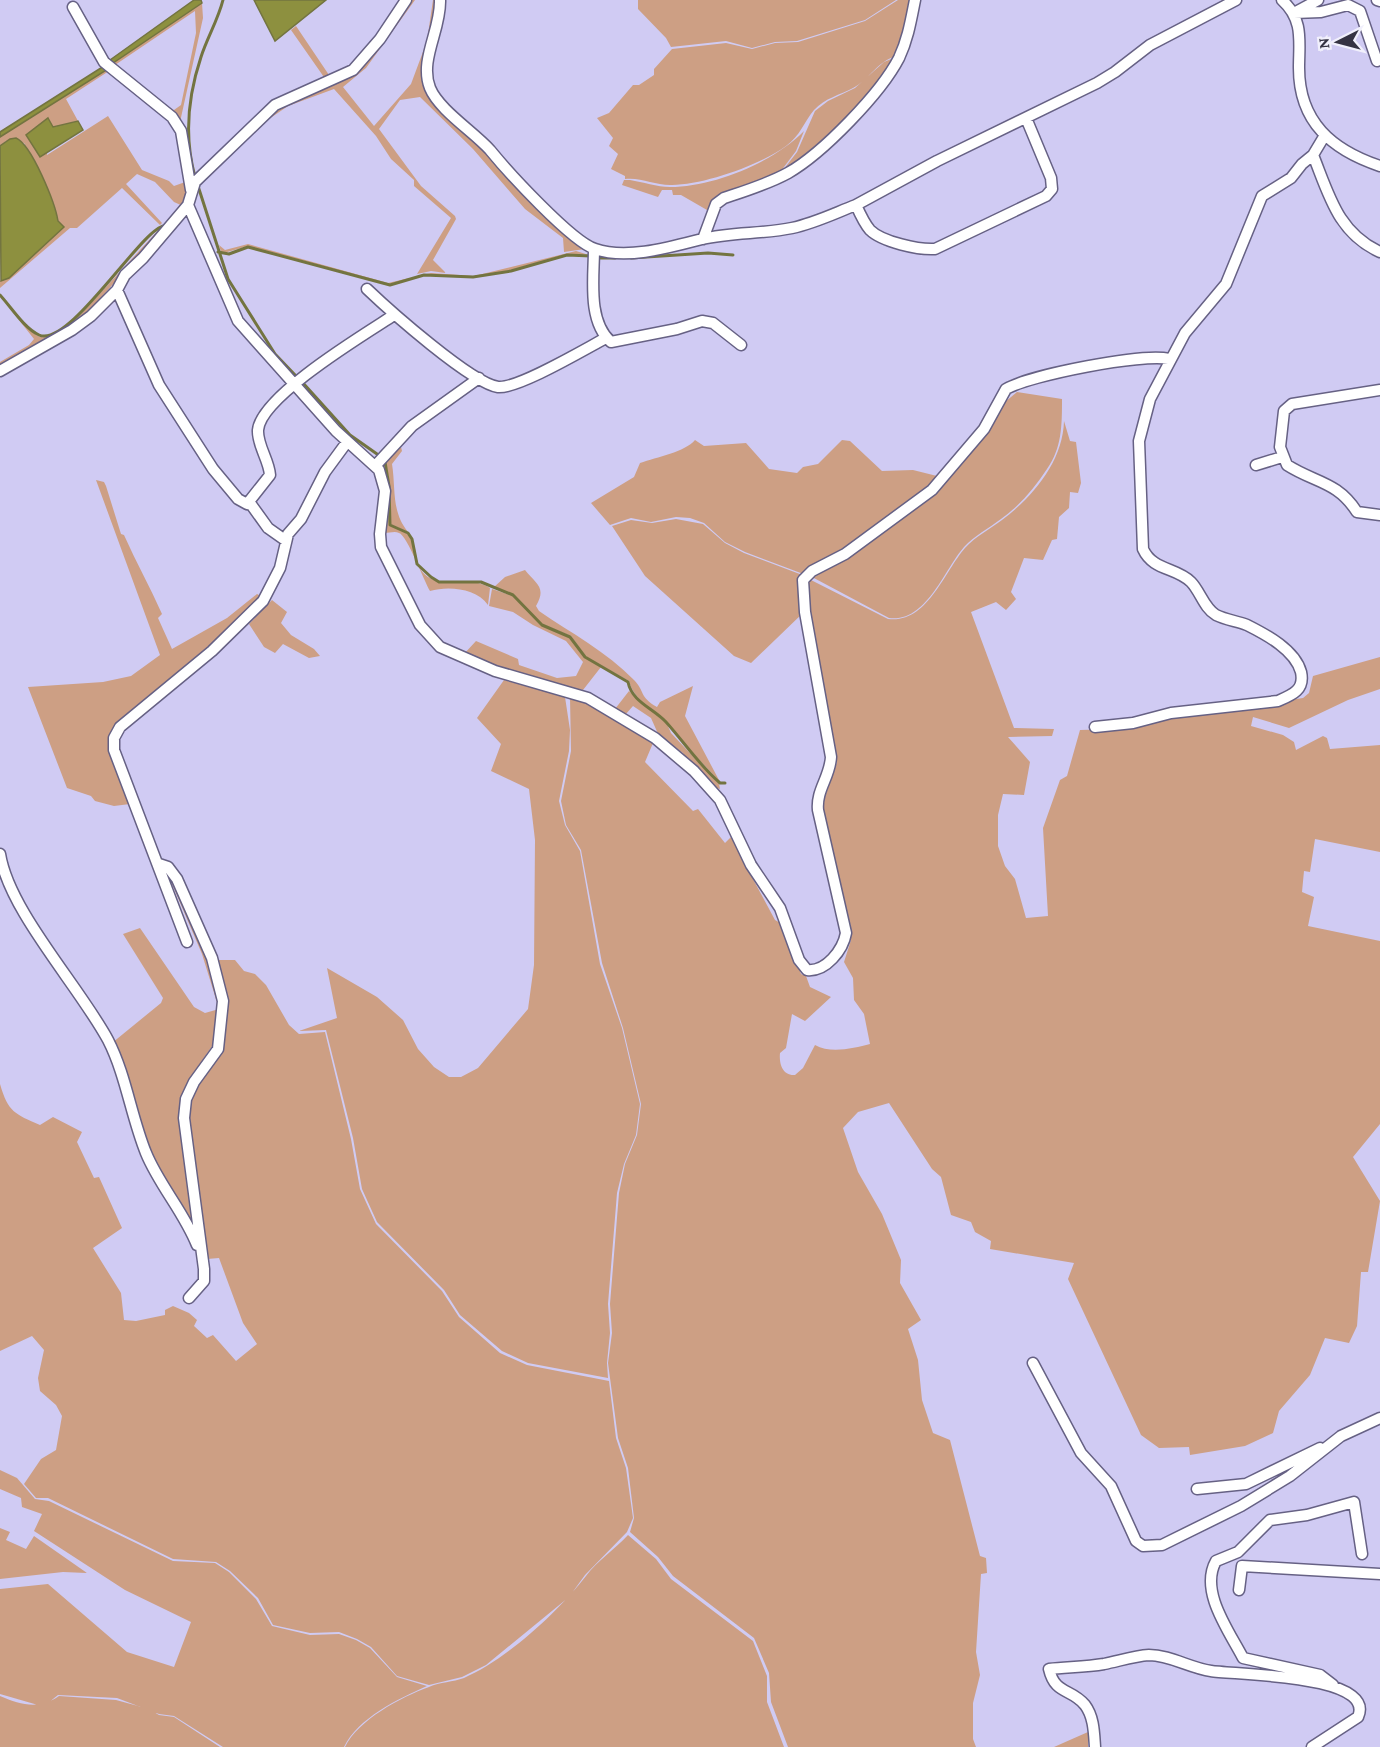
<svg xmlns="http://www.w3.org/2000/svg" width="1380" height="1747" font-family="'Crimson Pro',serif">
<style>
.green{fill:#cd9f84}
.water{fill:#8d903f;stroke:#737440;stroke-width:1.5}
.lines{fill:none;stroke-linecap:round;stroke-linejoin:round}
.stream{stroke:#737440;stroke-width:3}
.street-casing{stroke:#666184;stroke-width:13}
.street{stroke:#fff;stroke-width:10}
</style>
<rect width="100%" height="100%" fill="#d0cbf3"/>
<!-- green -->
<path class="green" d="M411,0H415L366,68L343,87L374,126L411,84L427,41L433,0H438L425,85L517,187L585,249L564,252L563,238L525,209L473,149L420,97L400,100L379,129L421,186L455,216L456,219L433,260L446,273L431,271L417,274L451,218L414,186V180L391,159L376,136L334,89L288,106L269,119L200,184L271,111L354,73L370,57Z
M638,0H896L865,20L797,41L775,42L752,48L726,41L671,47L666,38L638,9Z
M898,0H912L897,56C878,60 870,79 853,88C840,95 825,98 814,110C804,122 800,136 786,146C761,165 701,186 670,185C655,185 640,177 625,179V176L611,169L618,154L609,146L613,138L597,118L609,113L633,85H639L654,75V69L672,49L726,43L752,49L775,43L798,42L865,21Z
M202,3L203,18L180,122L170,109L174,110L181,105L196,33L195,11L115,65L113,63Z
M296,26L331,78L326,80L291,30Z
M896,57C864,104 825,140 780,174L797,152L815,111L828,101L855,88L884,62Z
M108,69L109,71L66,99L78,121L53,127L48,118L47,155L108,116L142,170L169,181L174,186L188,181L189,187L183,206L174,202L155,182L137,174L126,184L162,223L160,225L122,188L77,228H70L0,288V281L20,267L63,227L58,221L36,163L24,143L6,141L0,146V137Z
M804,131L796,151L778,175L715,200L707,210L681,195H673L672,190H662L658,197L622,185L624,180H630C643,182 657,187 670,187C714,187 774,162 804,131Z
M163,225L164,227L81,320L0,366V362L29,345L34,339L0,296C7,304 31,336 41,337C52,339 75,320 82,313Z
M248,244L388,283L431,273L474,276L576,251L589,255L567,254L511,270L472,277L424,274L390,284L248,246L224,253L221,252L219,245L225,250Z
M1017,392L1062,399C1062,425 1062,448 1047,469C1034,489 1019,506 1001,519C989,528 974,536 964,547C944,570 926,623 889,618L812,577L934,493L949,479L965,455L989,432L1005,402Z
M1064,421L1070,441L1076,442L1081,483L1078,493L1070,492L1069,508L1059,517L1057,539L1052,540L1043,560L1024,558L1011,592L1016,599L1006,610L996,602L971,612L1014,728L1054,729L1052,736L1008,737L1030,762L1024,795L1003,794L998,815V846L1005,866L1015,879L1026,918L1048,916L1043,828L1060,780L1067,776L1080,730L1113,729L1183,715L1303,698L1309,693L1313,676L1380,657V689L1348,700L1289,728L1253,717L1251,726L1283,735L1294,742L1296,750L1323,736L1327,738L1330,749L1380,745V852L1315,839L1310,872L1304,871L1302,892L1314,897L1308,926L1380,941V1124L1353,1157L1380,1201L1368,1272H1361L1357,1326L1349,1343L1325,1338L1310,1375L1279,1411L1273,1433L1245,1446L1190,1455L1189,1447L1159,1448L1141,1435L1068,1279L1074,1263L990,1249L991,1241L975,1232L971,1222L951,1215L941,1177L932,1169L889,1103L858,1112L843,1128L858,1172L882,1214L901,1260L900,1283L921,1320L908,1329L918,1360L922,1400L933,1433L950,1440L980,1556L986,1558L987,1573L981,1574L976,1652L980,1675L973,1703V1739L976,1747H788L771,1702L769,1673L754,1638L673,1576L658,1557L630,1532L634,1518L628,1468L618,1438L608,1363L612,1333L610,1304L619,1193L625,1164L637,1135L641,1104L623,1028L602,963L581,850L566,825L561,801L571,751L570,697L584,701L653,743L645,762L693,811L698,809L725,843L733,835L740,855L775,920L784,925L801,974L806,976L810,987L831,997L805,1021L792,1014L786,1048L780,1053C779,1063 782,1076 795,1075L803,1068L815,1045C831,1054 854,1048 870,1044L864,1014L854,1000L853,978L844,962L851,940V927L839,885L822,805L837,762L808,597L809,579L888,619C927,624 944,572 965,548C976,536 990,529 1002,520C1033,497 1063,461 1064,421Z
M695,440L704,446L746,443L769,469L797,473L803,467L818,464L842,440L850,441L882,471L913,470L941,477L931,490L806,575L745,552L725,542L704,523L690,518L676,517L651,522L631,518L610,525L591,503L634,477L640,463C657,457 685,452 695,440Z
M401,447L402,451L392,464C396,489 391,511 408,532L390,524V486L386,462Z
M385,462L389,486V525C395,528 405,530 409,536C420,549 412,566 428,577C448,589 470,575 490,588L488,605C476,588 448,586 430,591C424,581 407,535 399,533C395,531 389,533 385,533Z
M96,480L104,482L106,486L121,534L124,535C136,562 150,587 162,614L158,618L172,649L227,618L257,594L263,597L256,606L112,732L130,804L114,806L95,801L91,796L67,788L28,687L103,682L131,676L160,655Z
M676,519L703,524L725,543L744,553L805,576L804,612L751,663L734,656L645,576L612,526L631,520L652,523Z
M525,570C536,584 547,587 536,606L539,611C571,633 607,652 634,680C645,691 639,697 657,707L660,702L693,686L685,716L720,782L673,732C662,711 635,705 629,681L586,657L571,636L542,624L514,595L493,588L505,577Z
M492,589L513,596L542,625L569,637L585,658L601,667L583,690L528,679L464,654L476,641L518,659L519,665L557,678L576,676L583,662L566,641L533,625L513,612L489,606Z
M272,600L287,612L281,623L291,635L314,649L320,656L309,658L283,644L275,653L264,647L249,624Z
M504,680L565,697L570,730L569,751L559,801L565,825L580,851L600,964L622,1028L640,1104L636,1135L624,1164L617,1193L608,1304L610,1333L607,1363L608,1378L528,1363L502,1351L460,1315L444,1290L377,1222L362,1189L353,1138L326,1030L299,1031L337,1018L327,968L377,997L403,1020L418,1049L434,1067L449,1077H461L478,1068L528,1009L534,965L535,840L529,789L491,771L501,744L477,718Z
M629,691L667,724L671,733L719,784L720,789L709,785L687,763L683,753L659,736L651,718L633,706L625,715L615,709Z
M166,870L173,877L201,937L221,1002L217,1039L197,1068L185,1096L200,1248L153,1162L112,1043L161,1003L163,998L123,934L140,928L194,1007L205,1013L219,1009L202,954Z
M215,960H235L244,971L255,974L266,985L289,1025L299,1034L325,1032L351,1139L360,1189L376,1224L442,1291L459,1317L500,1353L527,1365L609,1381L616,1438L626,1468L633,1518L627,1532L585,1575L569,1597L486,1665L462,1677L429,1685L397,1676L371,1647L357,1639L339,1632L310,1633L273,1625L258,1598L230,1571L216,1562L173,1559L48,1498H36L24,1484L41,1459L56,1450L62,1416L56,1405L40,1391L38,1378L44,1350L32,1336L0,1351V1084C8,1112 15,1114 40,1125L53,1117L82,1132L77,1142L94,1178L99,1177L122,1228L93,1248L121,1293L124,1320L136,1321L165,1315V1310L173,1306L189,1313L197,1320L194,1326L207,1338L213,1335L236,1361L257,1344L243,1323L219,1258L207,1259L189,1133L190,1098L223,1050L226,1018Z
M0,1470L17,1478L35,1499L49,1501L173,1561L215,1563L229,1572L256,1599L272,1626L310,1635L339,1634L356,1640L370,1648L397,1677L427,1686C398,1699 358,1718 344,1747H223L174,1716L159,1714L117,1698L58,1695L48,1703L38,1705L0,1694V1589L48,1584L127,1652L174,1667L191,1622L125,1590L34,1531L42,1514L22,1507L21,1498L0,1489Z
M0,1528L10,1532L6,1540L26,1549L34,1536L87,1573L63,1572L0,1579Z
M628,1535L656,1559L671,1579L753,1641L767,1676V1702L784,1747H345C358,1720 401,1697 429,1687C440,1682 453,1682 464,1678C506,1660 558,1612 586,1576C597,1561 615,1549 628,1535Z
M0,1696C21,1705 39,1710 59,1696L116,1700L149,1709L159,1715L174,1717L220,1747H0Z
M1088,1732V1747H1054Z"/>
<!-- water -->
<path class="water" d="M194,0H201L202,3L113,63L110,60Z
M254,0H326L275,41Z
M104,66L108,69L0,137V132Z
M48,118L53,127L78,121L83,130L40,157L26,135Z
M16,138C32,145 55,203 58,221L64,227L9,278L1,281L0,146L10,139Z"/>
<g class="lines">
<!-- stream -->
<path class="stream" d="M195,177C184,137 188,96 201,57C207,38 218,20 223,0
M198,186L228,279L275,354L296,376
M218,252L229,254L248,247L390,285L424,275L473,277L511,271L567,255L591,256
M599,258H615
M631,258L708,253L733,255
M0,295C11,307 24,328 39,335C69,349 142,228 164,226
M303,383L350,435L377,454
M385,462L389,486L390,525L408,533L412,539L417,564L431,577L439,582H481L513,595L542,625L570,637L585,657L628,682C632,702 653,708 666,722C684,742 699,765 720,783H725"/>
<defs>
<path id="street" d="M440,0C441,30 419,60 430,88C439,110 474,132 490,150C508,172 571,241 595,249C627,260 671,247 702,239C731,232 763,234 792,228C815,223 835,213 856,205
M1282,0C1304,20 1299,41 1299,68C1299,122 1332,150 1380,166
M1318,0L1294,13L1321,12L1348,5L1360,11L1377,61
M1377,0L1380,1
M73,7L104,62L172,117L181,131L191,190
M1026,118L1051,178L1052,189L1046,196L935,249C919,250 882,242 870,230C864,223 860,214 856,205L937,161L1097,83L1115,72L1150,45L1236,0
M1325,135L1313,155C1329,195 1338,233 1380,252
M188,205L238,321L336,431L379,470L385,491L380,534L381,547L420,625L440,647L495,671L588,698L655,738L694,771L720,800L751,865L780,908L799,960L807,970C826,972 843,950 846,933L818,810C816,790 830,777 831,757L805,612L803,580L812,571L845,554L932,490L984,429L1006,389C1030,375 1143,353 1169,359
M703,239L716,204L724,198C745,191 768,184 788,173C823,153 881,93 899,58C908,39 911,20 915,0
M594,249C594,277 587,321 611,342L677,329L702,321L713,323L741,345
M367,289C389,310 471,383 498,387C518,389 585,349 606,338
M117,290L159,385L213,469L238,499L247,504L270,475C269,460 257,445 258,430C261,396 365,334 394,315
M0,371L72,330L91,316L117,290L125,275L143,258L188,205L195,182L275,105L353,70L380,39L406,0
M1380,390L1292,404L1284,411L1280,447L1287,465C1315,483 1337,481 1357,512L1380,515
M376,465L412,426L479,378
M1256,465L1282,457
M250,503L268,528L285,540
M1095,727L1133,723L1171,713L1278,701C1292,695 1305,690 1301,672C1295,650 1267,635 1247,625C1237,621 1226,620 1216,615C1204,608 1200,591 1191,582C1176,567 1153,571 1143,549L1139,441L1150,399L1185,333L1226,284L1262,196L1291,178L1302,164L1313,155
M0,854C9,911 79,986 108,1040C126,1075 131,1116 146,1153C159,1185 184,1212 197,1245
M159,864L168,867L177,879L212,958L223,1001L218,1049L194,1082L186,1099L184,1118L204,1269V1281L189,1298
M187,942L114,750V738L120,727L212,651L263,601L280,568L288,534L301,519L325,472L347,442
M1033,1363L1081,1453L1111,1486L1136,1541L1143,1546L1162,1545L1241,1506L1290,1476L1341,1436L1380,1418
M1197,1489L1246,1484L1320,1448
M1239,1590L1242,1566L1380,1574
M1333,1685L1320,1675L1243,1658C1229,1631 1199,1591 1216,1561L1238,1552L1270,1520L1307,1515L1354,1502L1362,1554
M1095,1747C1094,1733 1094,1717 1085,1705C1071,1688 1055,1695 1049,1669C1067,1667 1086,1667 1104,1664C1119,1661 1134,1656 1149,1655C1170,1655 1190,1668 1211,1671C1234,1675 1377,1674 1358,1717L1312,1747"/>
</defs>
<!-- street casing -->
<use href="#street" class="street-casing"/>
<!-- street -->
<use href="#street" class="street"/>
</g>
<!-- north arrow -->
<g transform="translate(1338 42) rotate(264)" stroke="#f1f0fc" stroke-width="4.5" paint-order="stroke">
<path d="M0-4.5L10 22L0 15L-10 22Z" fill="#353343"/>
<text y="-9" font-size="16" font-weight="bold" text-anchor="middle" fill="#353343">N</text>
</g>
</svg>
